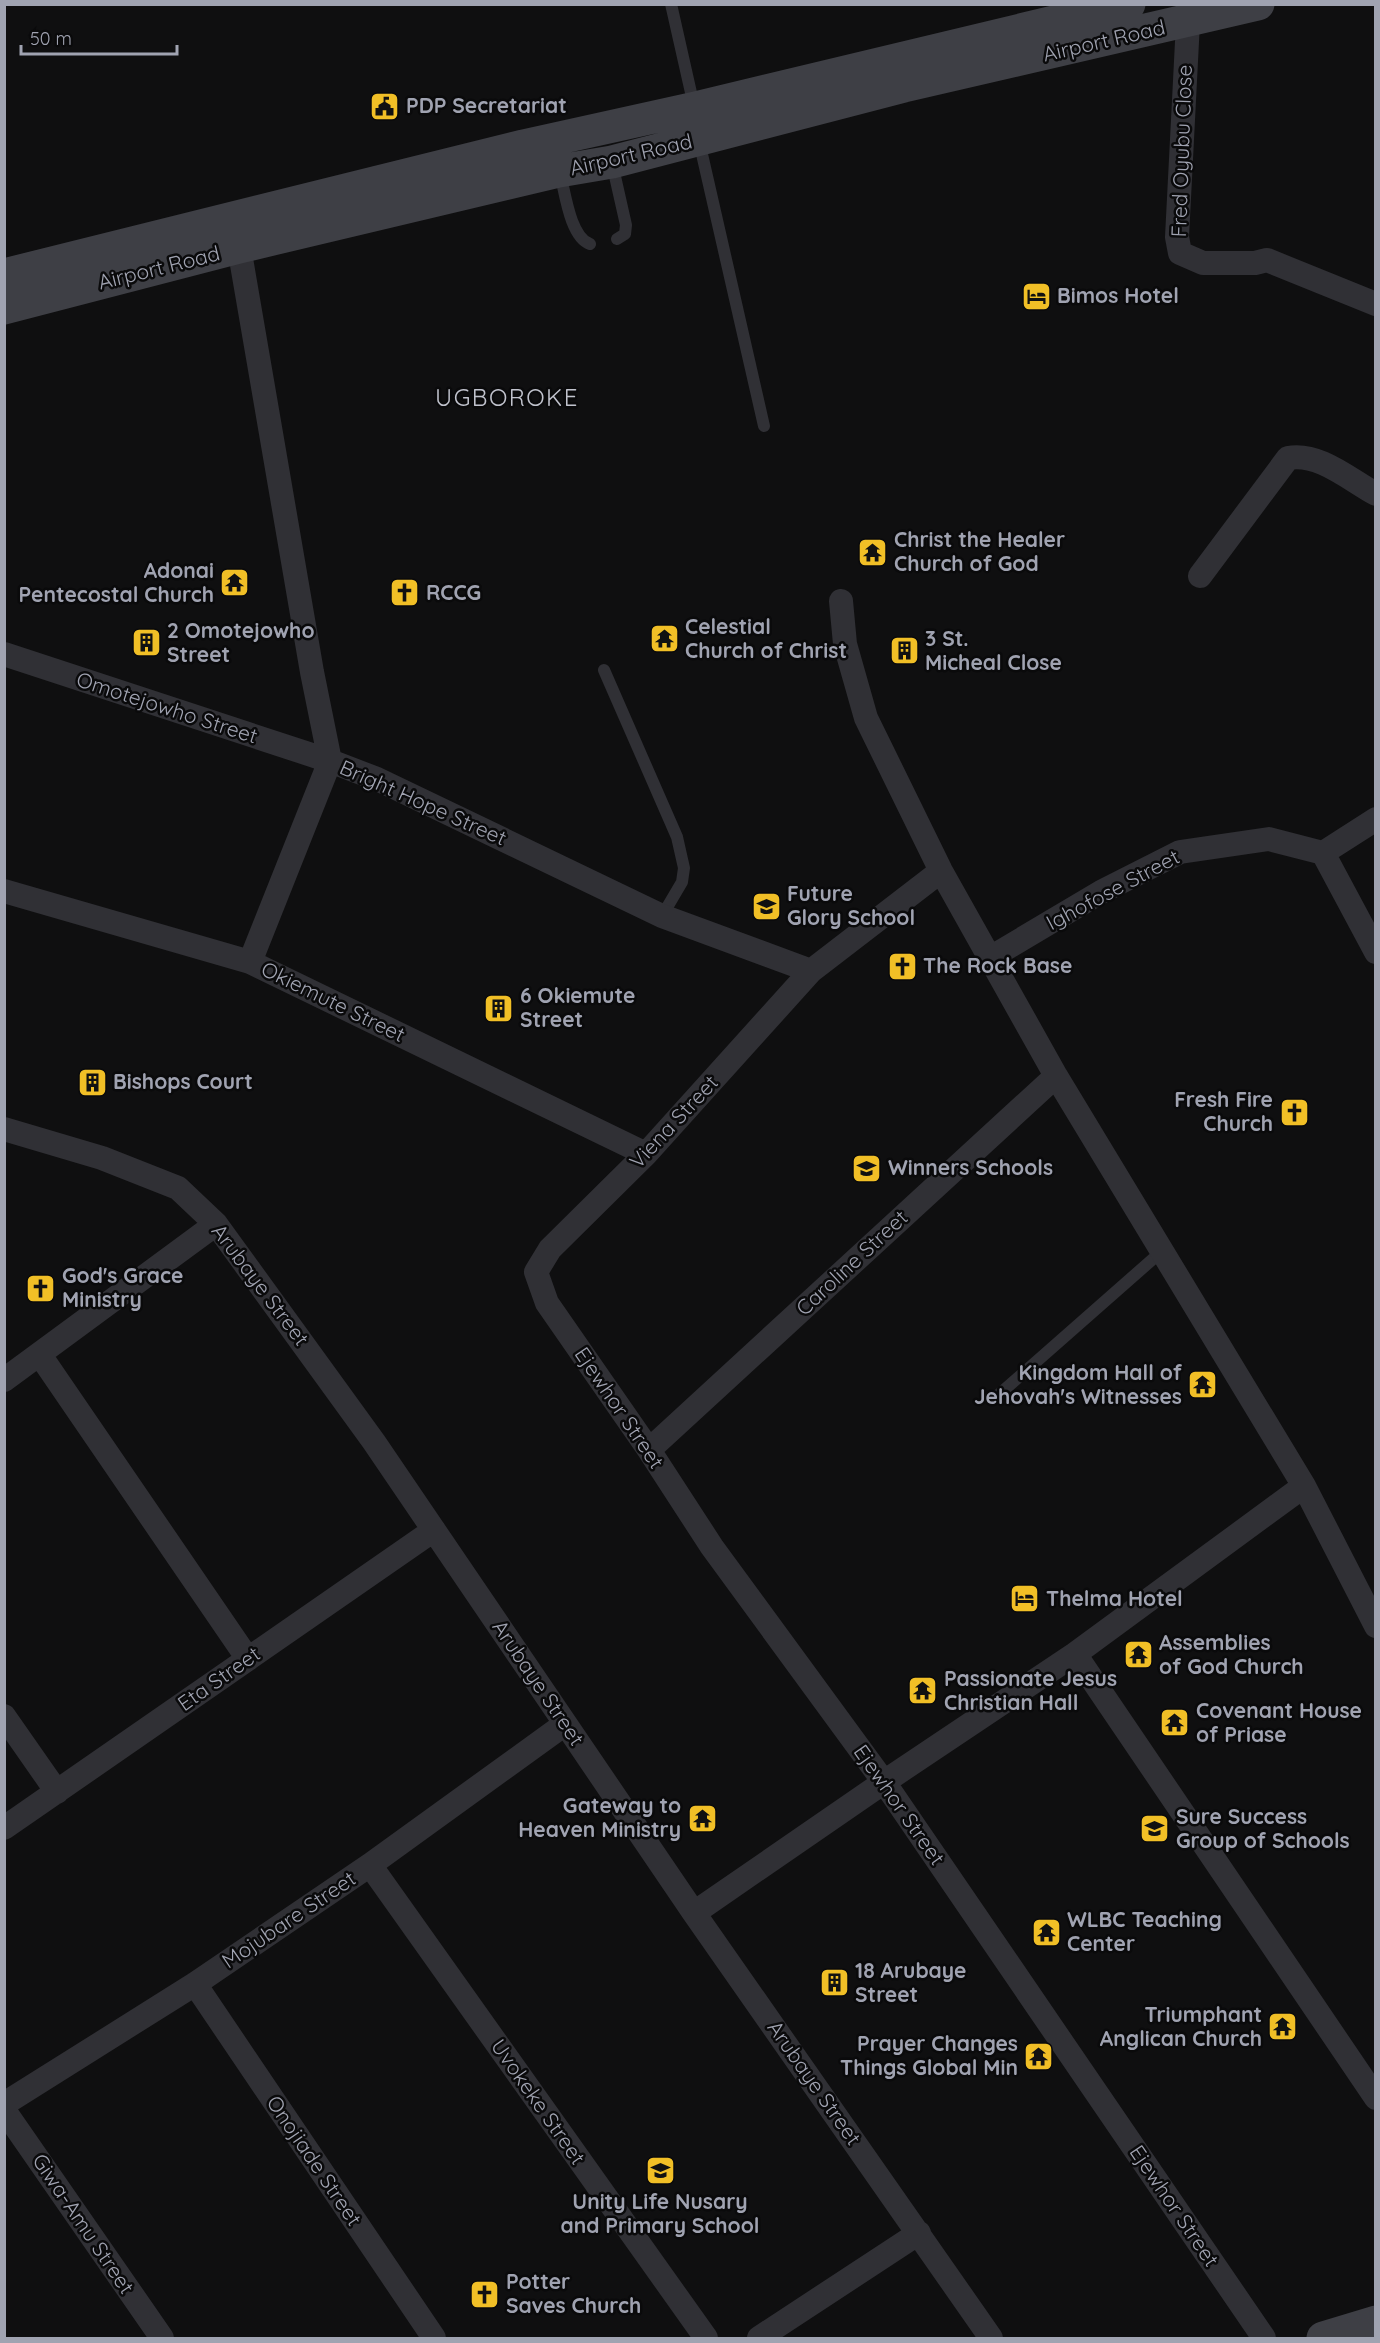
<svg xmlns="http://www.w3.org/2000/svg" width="1380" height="2343" font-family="Quicksand,sans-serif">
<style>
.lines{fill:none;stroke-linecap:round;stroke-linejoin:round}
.lane{stroke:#303035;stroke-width:12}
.street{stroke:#303035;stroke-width:24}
.secondary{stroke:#3e3f45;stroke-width:33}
.labels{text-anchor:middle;stroke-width:5;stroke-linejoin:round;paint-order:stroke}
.street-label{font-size:21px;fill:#a0a3b1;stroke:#0a0a0b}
.poi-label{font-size:21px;font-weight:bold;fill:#a0a3b1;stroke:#0a0a0b;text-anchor:start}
.quarter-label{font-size:24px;letter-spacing:1.5px;fill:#c1c3cd;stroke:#0a0a0b}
</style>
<rect width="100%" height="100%" fill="#0f0f10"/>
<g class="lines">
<!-- lane -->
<path class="lane" d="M671,4L694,106
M699,141L764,426
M612,163L626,225L625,234L617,239
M560,173C565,192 570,237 590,244
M604,670L677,837L684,868L682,882L662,916
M996,1397L1162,1251"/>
<!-- street -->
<path class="street" d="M1188,22L1177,237L1180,253L1203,263H1255L1267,260L1376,304
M239,247L312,672L330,761L377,779L662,916L811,971L941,871
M1200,576L1288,458C1319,452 1350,480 1376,494
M841,601L845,644L866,718L941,871L1056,1076L1304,1486L1376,1626
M4,654L330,761L250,962
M1323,853L1376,952
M4,891L250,962L646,1154
M990,958L1101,892L1180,852L1269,839L1323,853L1376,819
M811,971L646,1154L550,1249L536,1272L547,1303L649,1450L712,1547L884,1782L1264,2338
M4,1129L102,1158L178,1188L216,1224L374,1442L694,1913L991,2338
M40,1355L248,1659
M4,1380L216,1224
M649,1450L1056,1076
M1075,1654L1376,2098
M4,1716L57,1792
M4,1828L434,1530
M370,1865L706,2338
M694,1913L884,1782L1075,1654L1304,1486
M195,1984L434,2338
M4,2104L195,1984L370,1865L565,1724
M4,2110L162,2338
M759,2338L919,2233"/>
<!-- secondary -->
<path class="secondary" d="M4,275L523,146L695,108L1129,4
M4,308L239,247L559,171L612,162L904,86L1258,4
M1323,2338L1376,2322"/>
</g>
<!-- icons -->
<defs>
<symbol id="civic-square" viewBox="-11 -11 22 22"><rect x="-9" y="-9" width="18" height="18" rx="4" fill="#f1bf26" stroke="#0a0a0b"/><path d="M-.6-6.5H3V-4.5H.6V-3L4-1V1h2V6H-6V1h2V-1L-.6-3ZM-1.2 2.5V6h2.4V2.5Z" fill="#111"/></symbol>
<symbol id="hotel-square" viewBox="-11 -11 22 22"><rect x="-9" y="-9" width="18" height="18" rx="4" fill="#f1bf26" stroke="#0a0a0b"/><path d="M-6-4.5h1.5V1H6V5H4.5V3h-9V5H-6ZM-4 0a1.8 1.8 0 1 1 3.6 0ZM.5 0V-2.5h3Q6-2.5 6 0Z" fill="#111"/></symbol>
<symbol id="temple-square" viewBox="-11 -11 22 22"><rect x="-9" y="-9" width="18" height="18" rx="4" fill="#f1bf26" stroke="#0a0a0b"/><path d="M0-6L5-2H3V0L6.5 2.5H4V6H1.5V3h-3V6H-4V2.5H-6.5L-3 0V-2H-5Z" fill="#111"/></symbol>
<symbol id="church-square" viewBox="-11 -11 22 22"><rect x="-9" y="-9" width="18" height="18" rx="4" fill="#f1bf26" stroke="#0a0a0b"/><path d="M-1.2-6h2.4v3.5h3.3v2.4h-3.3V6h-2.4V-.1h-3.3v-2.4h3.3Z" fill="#111"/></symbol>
<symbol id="building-square" viewBox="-11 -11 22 22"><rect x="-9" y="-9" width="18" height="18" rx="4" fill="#f1bf26" stroke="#0a0a0b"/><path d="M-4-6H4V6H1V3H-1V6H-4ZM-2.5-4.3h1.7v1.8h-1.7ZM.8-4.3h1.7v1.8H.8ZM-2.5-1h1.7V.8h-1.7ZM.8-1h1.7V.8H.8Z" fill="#111"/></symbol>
<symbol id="school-square" viewBox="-11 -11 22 22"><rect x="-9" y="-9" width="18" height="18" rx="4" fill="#f1bf26" stroke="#0a0a0b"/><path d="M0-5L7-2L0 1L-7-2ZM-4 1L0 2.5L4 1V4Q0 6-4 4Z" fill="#111"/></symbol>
</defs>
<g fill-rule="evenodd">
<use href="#civic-square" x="368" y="90" width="33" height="33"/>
<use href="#hotel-square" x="1020" y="280" width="33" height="33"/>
<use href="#temple-square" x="856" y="536" width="33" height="33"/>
<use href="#temple-square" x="218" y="566" width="33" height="33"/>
<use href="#church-square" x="388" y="576" width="33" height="33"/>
<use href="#temple-square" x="648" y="622" width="33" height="33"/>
<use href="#building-square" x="130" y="626" width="33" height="33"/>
<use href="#building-square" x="888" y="634" width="33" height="33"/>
<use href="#school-square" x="750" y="890" width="33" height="33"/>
<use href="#church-square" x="886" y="950" width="33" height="33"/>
<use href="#building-square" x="482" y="992" width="33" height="33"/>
<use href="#building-square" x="76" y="1066" width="33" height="33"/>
<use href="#church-square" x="1278" y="1096" width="33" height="33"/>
<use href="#school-square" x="850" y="1152" width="33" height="33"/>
<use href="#church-square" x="24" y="1272" width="33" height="33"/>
<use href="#temple-square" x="1186" y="1368" width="33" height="33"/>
<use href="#hotel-square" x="1008" y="1582" width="33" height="33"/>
<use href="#temple-square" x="1122" y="1638" width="33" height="33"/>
<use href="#temple-square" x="906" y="1674" width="33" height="33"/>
<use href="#temple-square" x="1158" y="1706" width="33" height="33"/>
<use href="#temple-square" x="686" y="1802" width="33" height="33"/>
<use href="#school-square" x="1138" y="1812" width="33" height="33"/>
<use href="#temple-square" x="1030" y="1916" width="33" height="33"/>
<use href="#building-square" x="818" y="1966" width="33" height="33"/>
<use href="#temple-square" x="1266" y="2010" width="33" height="33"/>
<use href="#temple-square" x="1022" y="2040" width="33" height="33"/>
<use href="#school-square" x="644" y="2154" width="33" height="33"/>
<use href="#church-square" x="468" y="2278" width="33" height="33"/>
</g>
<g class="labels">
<!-- street labels -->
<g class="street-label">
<text transform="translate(1104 41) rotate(-13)" y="7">Airport Road</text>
<text transform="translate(1182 151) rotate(-88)" y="7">Fred Oyubu Close</text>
<text transform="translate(631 155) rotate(-13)" y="7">Airport Road</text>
<text transform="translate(159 268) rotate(-14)" y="7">Airport Road</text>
<text transform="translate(167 708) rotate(18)" y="7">Omotejowho Street</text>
<text transform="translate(423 803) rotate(24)" y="7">Bright Hope Street</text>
<text transform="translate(1113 890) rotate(-28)" y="7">Ighofose Street</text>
<text transform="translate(333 1002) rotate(26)" y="7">Okiemute Street</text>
<text transform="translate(674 1122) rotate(-47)" y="7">Viena Street</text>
<text transform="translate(852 1263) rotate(-43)" y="7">Caroline Street</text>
<text transform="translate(260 1285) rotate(53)" y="7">Arubaye Street</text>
<text transform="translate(619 1408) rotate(56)" y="7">Ejewhor Street</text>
<text transform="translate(219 1679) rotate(-35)" y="7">Eta Street</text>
<text transform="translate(538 1683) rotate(56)" y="7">Arubaye Street</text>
<text transform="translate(899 1805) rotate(55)" y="7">Ejewhor Street</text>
<text transform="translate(289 1920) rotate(-34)" y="7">Mojubare Street</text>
<text transform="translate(814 2083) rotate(55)" y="7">Arubaye Street</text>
<text transform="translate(538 2102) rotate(55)" y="7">Uvokeke Street</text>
<text transform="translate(314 2161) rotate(56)" y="7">Onojiade Street</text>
<text transform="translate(1174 2206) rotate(56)" y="7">Ejewhor Street</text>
<text transform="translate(83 2224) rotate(56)" y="7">Giwa-Amu Street</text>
</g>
<!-- poi labels -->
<g class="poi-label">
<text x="406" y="113">PDP Secretariat</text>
<text x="1057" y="303">Bimos Hotel</text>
<text x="894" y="547">Christ the Healer<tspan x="894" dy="24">Church of God</tspan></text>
<text x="214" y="578" text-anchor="end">Adonai<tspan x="214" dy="24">Pentecostal Church</tspan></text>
<text x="426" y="600">RCCG</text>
<text x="685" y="634">Celestial<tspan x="685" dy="24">Church of Christ</tspan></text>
<text x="167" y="638">2 Omotejowho<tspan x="167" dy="24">Street</tspan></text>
<text x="925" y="646">3 St.<tspan x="925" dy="24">Micheal Close</tspan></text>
<text x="787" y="901">Future<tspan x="787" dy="24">Glory School</tspan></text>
<text x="923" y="973">The Rock Base</text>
<text x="520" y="1003">6 Okiemute<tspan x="520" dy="24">Street</tspan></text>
<text x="113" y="1089">Bishops Court</text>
<text x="1273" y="1107" text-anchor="end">Fresh Fire<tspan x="1273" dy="24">Church</tspan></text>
<text x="888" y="1175">Winners Schools</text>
<text x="62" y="1283">God's Grace<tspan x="62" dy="24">Ministry</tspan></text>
<text x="1182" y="1380" text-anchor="end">Kingdom Hall of<tspan x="1182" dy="24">Jehovah's Witnesses</tspan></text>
<text x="1046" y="1606">Thelma Hotel</text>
<text x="1159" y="1650">Assemblies<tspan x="1159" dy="24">of God Church</tspan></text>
<text x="944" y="1686">Passionate Jesus<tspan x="944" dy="24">Christian Hall</tspan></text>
<text x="1196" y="1718">Covenant House<tspan x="1196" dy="24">of Priase</tspan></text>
<text x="681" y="1813" text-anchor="end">Gateway to<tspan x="681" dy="24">Heaven Ministry</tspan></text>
<text x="1176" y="1824">Sure Success<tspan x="1176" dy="24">Group of Schools</tspan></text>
<text x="1067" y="1927">WLBC Teaching<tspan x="1067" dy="24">Center</tspan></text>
<text x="855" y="1978">18 Arubaye<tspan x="855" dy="24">Street</tspan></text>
<text x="1262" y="2022" text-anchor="end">Triumphant<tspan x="1262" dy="24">Anglican Church</tspan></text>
<text x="1018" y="2051" text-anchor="end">Prayer Changes<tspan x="1018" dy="24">Things Global Min</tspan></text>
<text x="660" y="2209" text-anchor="middle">Unity Life Nusary<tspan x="660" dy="24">and Primary School</tspan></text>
<text x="506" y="2289">Potter<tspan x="506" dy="24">Saves Church</tspan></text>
</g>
<!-- quarter labels -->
<g class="quarter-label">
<text x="507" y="406">UGBOROKE</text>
</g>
</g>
<!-- border -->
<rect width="1380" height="2343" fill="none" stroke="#a0a3b1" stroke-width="12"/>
<!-- scale -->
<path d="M21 45v9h156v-9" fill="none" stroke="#a0a3b1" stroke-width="3"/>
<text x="30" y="45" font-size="18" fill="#a0a3b1" stroke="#0a0a0b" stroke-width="4.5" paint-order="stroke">50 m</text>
</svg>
